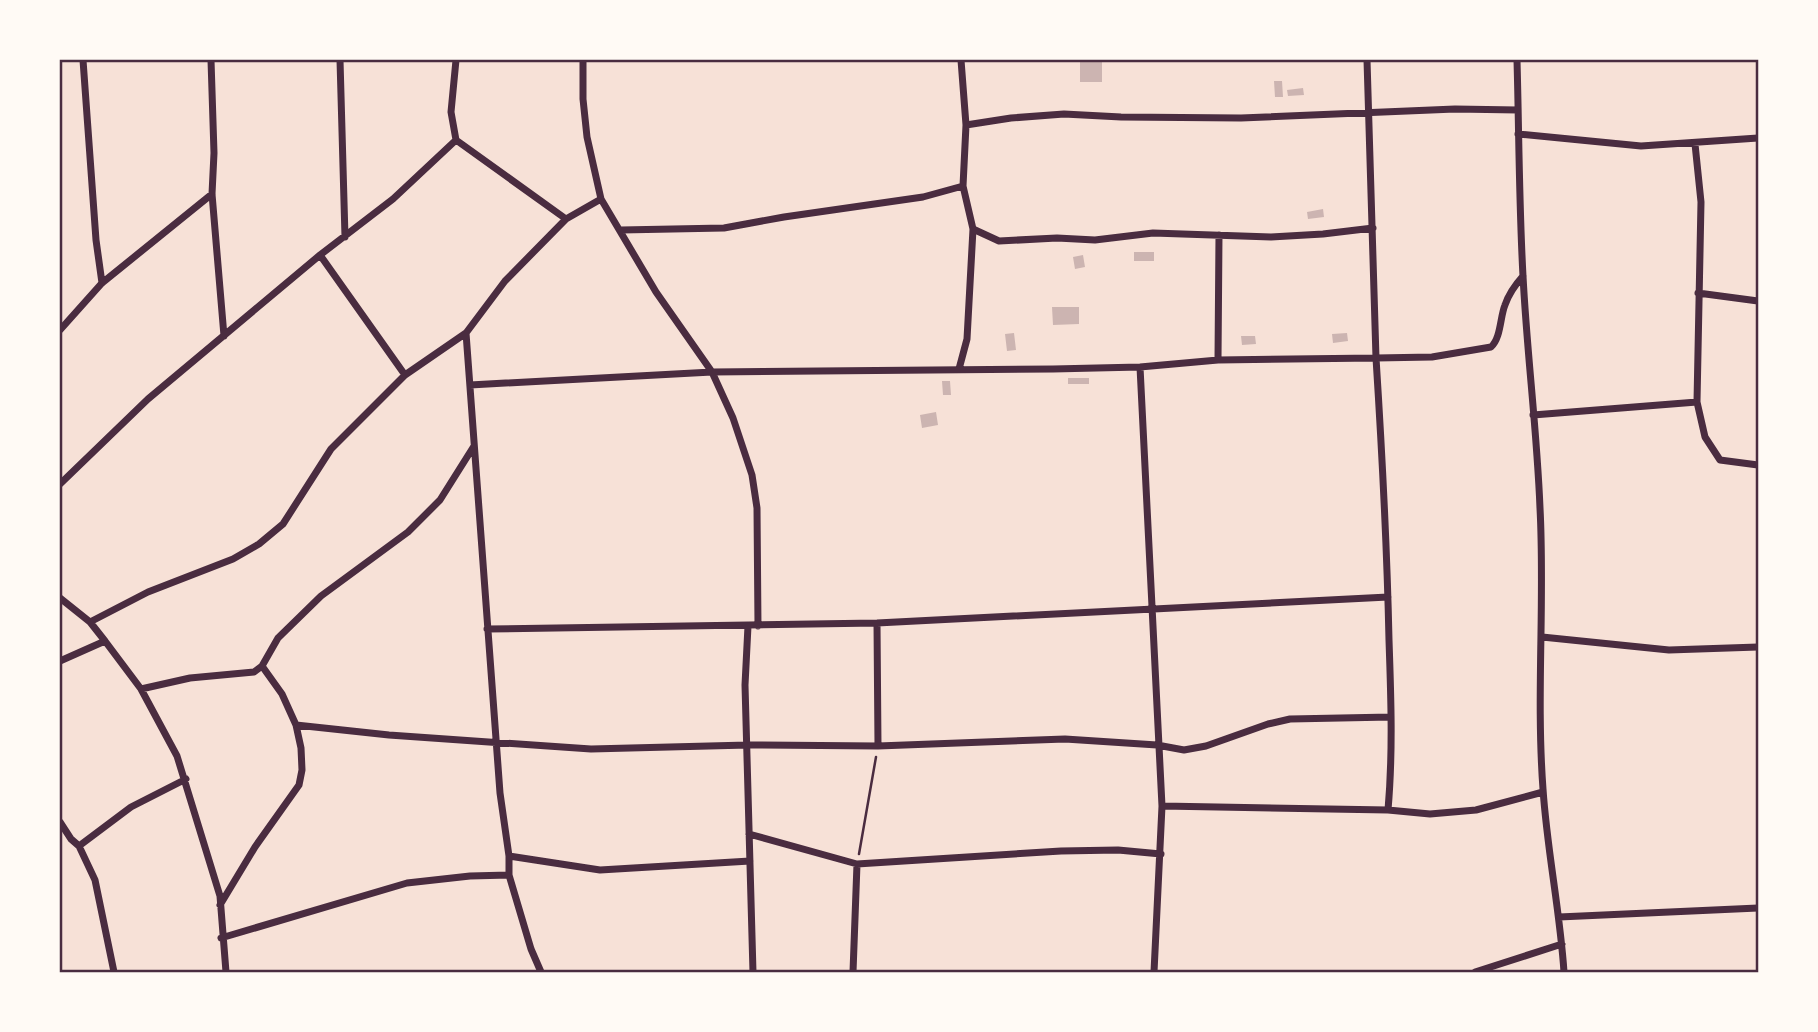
<svg xmlns="http://www.w3.org/2000/svg" width="1818" height="1032" font-family="Roboto,sans-serif">
<style>
.building{fill:#ccb4b1}
.lines{fill:none;stroke-linecap:round;stroke-linejoin:round}
.path{stroke:#4a2c40;stroke-width:2.5}
.minor{stroke:#4a2c40;stroke-width:7}
.neatline{fill:none;stroke:#4a2c40;stroke-width:2.5}
</style>
<rect width="100%" height="100%" fill="#f7e1d7"/>
<!-- building -->
<path class="building" d="M1080,60H1102V82H1080Z
M1274,81H1282L1283,97H1275Z
M1303,88L1304,95L1288,96L1287,90Z
M1323,209L1324,217L1308,219L1307,212Z
M1134,252H1154V261H1134Z
M1083,255L1085,267L1075,269L1073,257Z
M1052,307H1079V324L1053,325Z
M1014,333L1016,350L1007,351L1005,334Z
M1347,333L1348,341L1333,343L1332,334Z
M1241,336H1255L1256,344L1242,345Z
M1068,378H1089V384H1068Z
M942,381H950L951,395H943Z
M936,412L938,425L922,428L920,415Z"/>
<g class="lines">
<!-- path -->
<path class="path" d="M859,854L876,757"/>
<!-- minor -->
<path class="minor" d="M83,60L96,240L102,283
M211,60L214,153L212,194L224,336
M340,60L345,237
M456,60L451,112L456,140L566,219
M583,60V99L587,137L601,199L656,292L712,372L733,418L752,475L757,508L758,626
M1367,60L1376,358L1432,357L1491,347C1501,338 1500,317 1505,305C1509,293 1515,285 1523,276
M1517,60C1519,132 1519,204 1523,276C1527,354 1537,431 1540,508C1545,602 1536,695 1543,789C1547,850 1560,911 1564,972
M966,125L1011,118L1064,114L1121,117L1241,118L1455,109L1518,110
M1518,134L1641,146L1758,138
M1695,144L1701,202L1697,402L1705,437L1720,460L1758,465
M973,229L999,241L1057,238L1095,240L1153,233L1271,237L1323,234L1373,228
M621,230L724,228L784,217L923,197L963,186
M320,255L405,375
M1698,293L1758,301
M60,330L102,283L212,194
M466,333L500,793L509,856V875L531,949L541,972
M1218,360L1219,235
M1140,367L1162,806L1154,972
M959,369L967,339L973,229L963,186L966,125L961,60
M470,385L712,372L1053,369L1140,367L1218,360L1376,358C1382,452 1387,546 1389,640C1391,697 1393,753 1388,810
M1533,415L1697,402
M60,484L148,399L320,255L393,199L456,140
M60,598L90,622L105,641L141,689L177,756L220,896L226,972
M90,622L148,592L233,559L259,544L283,524L331,449L405,375L466,333L505,281L566,219L601,199
M877,623L878,746
M748,626L745,685L753,972
M487,629L877,623L1388,597
M1542,637L1669,650L1758,647
M60,661L105,641
M141,689L190,678L254,672L262,666L278,638L321,596L408,532L440,500L474,446
M296,725L389,735L591,749L748,745L878,746L1065,739L1157,745L1184,750L1206,746L1268,724L1290,719L1391,717
M1162,806L1388,810L1430,814L1476,810L1543,792
M60,822L71,839L79,846L95,880L114,972
M749,834L857,864L1061,851L1118,850L1161,854
M79,846L131,807L186,779
M509,856L600,870L750,861
M220,905L255,847L299,785L302,770L301,748L296,725L282,694L262,666
M1559,917L1758,908
M221,938L407,883L470,876L509,875
M853,972L857,864
M1475,972L1562,944"/>
</g>
<!-- border -->
<rect width="1818" height="1032" fill="none" stroke="#fffaf5" stroke-width="122"/>
<rect x="61" y="61" width="1696" height="910" class="neatline"/>
</svg>
